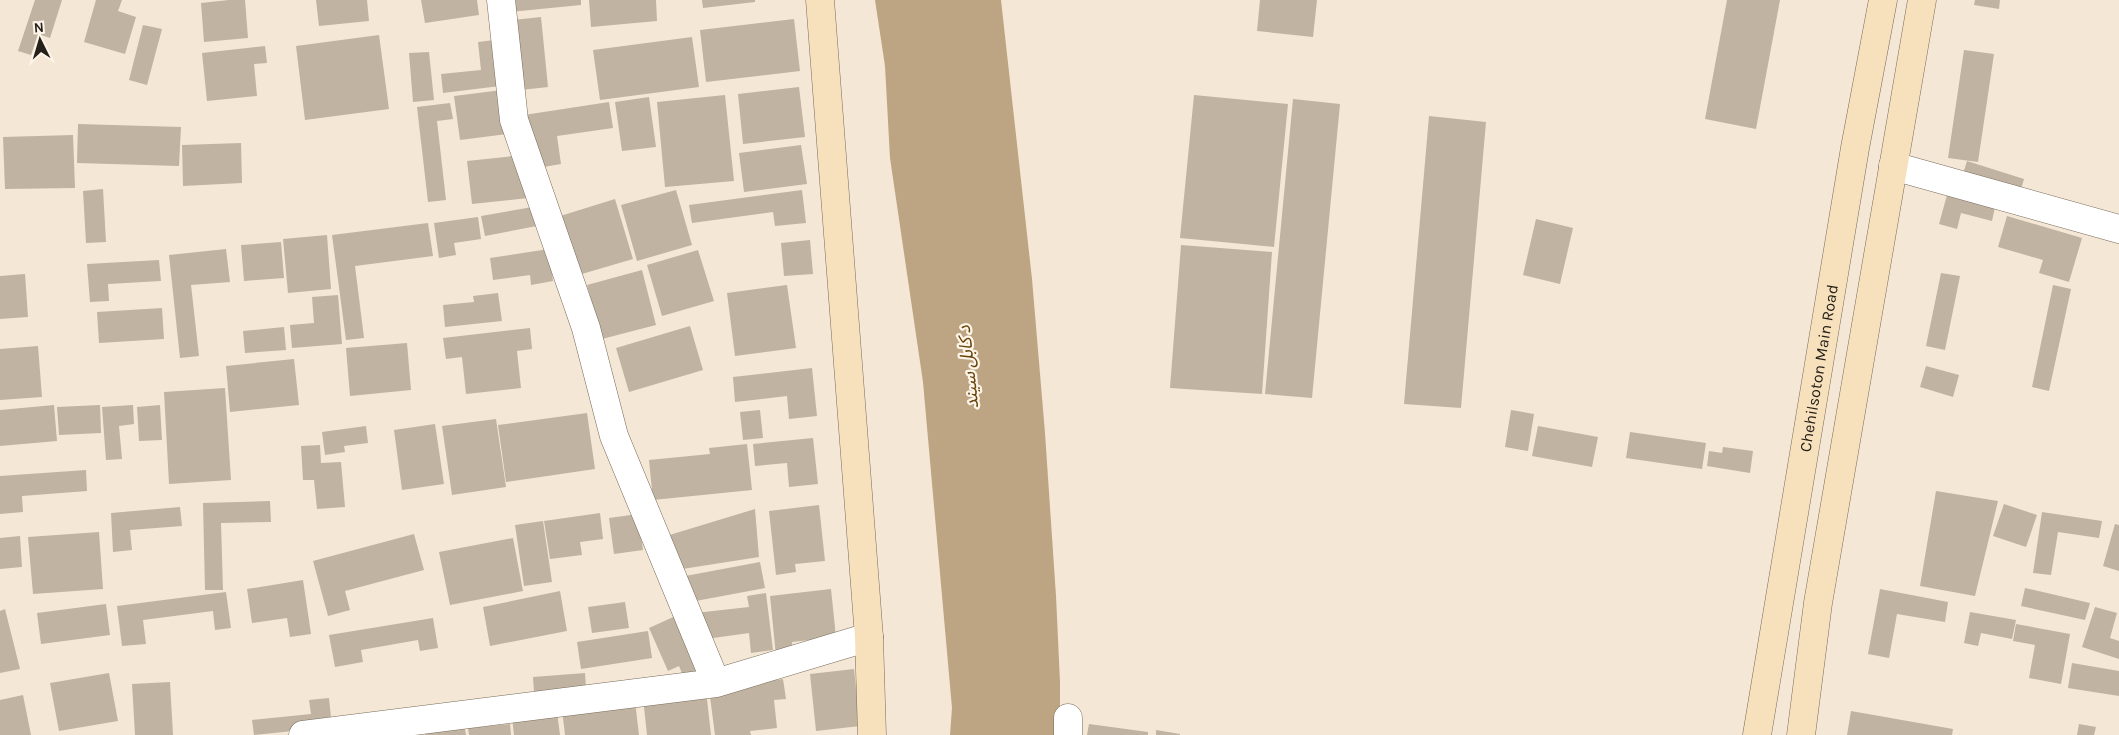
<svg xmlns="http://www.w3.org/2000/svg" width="2119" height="735" font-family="Karla,'Noto Sans Arabic',sans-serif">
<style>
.water{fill:#bda483}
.building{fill:#c0b3a1}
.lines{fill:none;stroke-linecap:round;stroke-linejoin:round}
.street-casing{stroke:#786b5b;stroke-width:29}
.secondary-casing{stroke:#786b5b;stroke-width:29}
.street{stroke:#fff;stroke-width:28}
.secondary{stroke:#f7e1bc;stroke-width:28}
.labels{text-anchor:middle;stroke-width:4.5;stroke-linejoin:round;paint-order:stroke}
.street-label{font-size:16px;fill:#25201a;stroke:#fef5ea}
.water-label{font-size:18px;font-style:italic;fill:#674408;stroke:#fef5ea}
</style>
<rect width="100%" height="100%" fill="#f5e7d5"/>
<!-- water -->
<path class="water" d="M875,0H1001L1032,279L1045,433L1056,596L1060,682V735H950L952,708L923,382L890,158L885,66Z"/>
<!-- building -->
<path class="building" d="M35,0H62L50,38L38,34L31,55L18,51Z
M96,0H122L118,11L136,17L125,54L84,42Z
M229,0H245L248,38L204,42L201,3Z
M316,0H367L369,21L319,26Z
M421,0H477L479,15L425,23Z
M509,0H581V5L510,12Z
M589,0H656L657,21L591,27Z
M702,0H755V2L703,8Z
M1260,0H1317L1313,37L1257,31Z
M1727,0H1780L1756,129L1705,119Z
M1975,0H2000L1999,9L1974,5Z
M541,17L548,87L521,90L513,20Z
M794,19L800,71L706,82L700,30Z
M143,25L162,29L147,85L129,80Z
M379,35L389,109L305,120L296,46Z
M692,37L699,87L600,100L593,50Z
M494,40L500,86L443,93L441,74L481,70L478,42Z
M265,46L267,63L254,64L257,96L207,101L202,53Z
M1964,50L1994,54L1978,162L1948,158Z
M429,52L434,100L413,102L409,53Z
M799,87L805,137L743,144L738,94Z
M502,90L507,134L460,140L454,96Z
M725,95L734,181L665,187L657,102Z
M1194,95L1288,104L1274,247L1180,238Z
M649,97L656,147L622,151L615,102Z
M1293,99L1340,104L1312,398L1265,394Z
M609,102L613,128L557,136L561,164L532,169L524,115Z
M450,103L453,119L437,121L446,200L428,202L417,107Z
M1429,116L1486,122L1461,408L1404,404Z
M78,124L181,127L179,166L77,163Z
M73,135L75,188L5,189L3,137Z
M241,143L242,183L183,186L182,145Z
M801,145L807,184L744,192L739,153Z
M523,155L528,198L472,204L467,161Z
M1967,161L2024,179L2019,196L1962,177Z
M103,189L106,242L86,243L83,191Z
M676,190L692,245L637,261L621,205Z
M802,190L806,223L775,226L773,212L692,223L689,205Z
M1947,195L1995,207L1992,221L1961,213L1957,229L1939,224Z
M615,199L633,259L575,276L557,217Z
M538,206L542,225L485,236L481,216Z
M2007,216L2082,238L2069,282L2039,273L2043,260L1998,247Z
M478,217L481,239L454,243L456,255L439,258L434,223Z
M1536,219L1573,228L1560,284L1523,275Z
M428,223L433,256L355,266L364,338L346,340L332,235Z
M327,235L331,289L288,293L283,239Z
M810,240L813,274L784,276L781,243Z
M281,242L284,278L244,281L241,245Z
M1181,245L1272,252L1262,394L1170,388Z
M226,249L230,282L191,285L199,356L180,358L169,255Z
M549,249L553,281L531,285L530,275L493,280L490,258Z
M698,250L714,301L662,316L647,265Z
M159,260L161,281L108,284L109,301L90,302L87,264Z
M642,270L656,325L602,339L587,285Z
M1941,273L1960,276L1945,350L1926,346Z
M25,274L28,317L0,319V276Z
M787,285L796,348L735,356L727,293Z
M2053,285L2071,289L2049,391L2032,387Z
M498,293L502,321L445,327L443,305L474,302L473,296Z
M338,295L342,344L292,348L290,325L314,323L312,297Z
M162,308L164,339L99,343L97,312Z
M690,326L703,370L629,392L616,348Z
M284,327L286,350L245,353L243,331Z
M530,328L532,349L517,351L521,388L466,394L462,357L446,359L443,338Z
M407,343L411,390L350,396L346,348Z
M38,346L42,397L0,400V349Z
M294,359L299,405L230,412L226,366Z
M1926,366L1959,375L1953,397L1920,387Z
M812,368L817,416L789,419L787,396L735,402L733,377Z
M225,388L231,480L169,484L164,392Z
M54,405L57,441L0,446V410Z
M100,405L101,433L59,435L57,407Z
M133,405L134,424L119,426L122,459L106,460L102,407Z
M160,405L162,440L139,441L137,407Z
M760,410L763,438L743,440L740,412Z
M1511,410L1534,414L1528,451L1505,447Z
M587,413L595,469L506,482L498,425Z
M496,419L506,487L452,495L442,426Z
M435,424L444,484L402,490L394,430Z
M366,426L368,443L344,446L345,452L325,455L322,432Z
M1538,426L1598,437L1592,467L1532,456Z
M1630,432L1706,443L1702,469L1626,458Z
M813,438L818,484L789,487L787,463L755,466L753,444Z
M747,444L752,490L653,500L649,460L710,454L709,448Z
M320,445L321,463L341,462L345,507L317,509L314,480H303L301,446Z
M1723,447L1753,451L1750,473L1707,466L1709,451L1722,453Z
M86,470L87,491L22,496L23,512L0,514V476Z
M1936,491L1998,501L1975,596L1920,586Z
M270,501L271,522L221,523L223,590H205L203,503Z
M2004,504L2037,515L2026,547L1993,536Z
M819,505L825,561L795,564L796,572L776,575L769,511Z
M180,507L182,526L130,530L132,550L113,552L111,513Z
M755,509L759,557L676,570L663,537Z
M2042,512L2102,521L2099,538L2058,532L2051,575L2033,573Z
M600,513L603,539L580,542L582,555L550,559L544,521Z
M638,514L643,550L614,554L609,518Z
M543,521L552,582L524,586L515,525Z
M2115,524L2119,525V571L2103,566Z
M99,532L103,589L33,594L28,537Z
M414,534L424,570L345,591L350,610L328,616L313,561Z
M20,536L22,567L0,569V538Z
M513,538L523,591L450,605L439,552Z
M760,562L765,588L685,603L680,577Z
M303,580L311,634L290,637L287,618L252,623L247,589Z
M2025,588L2090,603L2085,620L2021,606Z
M831,589L836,637L792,642L793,654L776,656L770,596Z
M1880,589L1948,602L1945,622L1897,614L1889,658L1868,654Z
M560,591L567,631L490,646L483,607Z
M226,592L231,628L215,630L213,611L143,620L146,644L122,646L117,606Z
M766,593L773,650L751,653L749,633L699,640L695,613L749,607L747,596Z
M625,602L629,628L592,633L588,607Z
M106,604L110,635L41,644L37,613Z
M2095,607L2117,613L2110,638L2119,641V659L2082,647Z
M5,609L20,669L0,673V611Z
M1970,612L2016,620L2012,639L1981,633L1978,646L1964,643Z
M682,613L706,668L684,678L679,666L668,671L649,628Z
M433,618L438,648L420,651L418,640L361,650L363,662L335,667L329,635Z
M2016,624L2070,634L2061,684L2029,678L2035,645L2013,641Z
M648,631L652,658L581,669L577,642Z
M2072,663L2119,671V696L2068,688Z
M854,669L860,726L816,731L810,674Z
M109,673L118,721L59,731L50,683Z
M585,673L586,688L534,692L533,677Z
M783,679L786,699L774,700L777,728L750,731L751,735H715L709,689Z
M170,682L173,735H135L132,684Z
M706,690L711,735H647L643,698Z
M23,695L31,735H0V700Z
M329,698L332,727L254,735L252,720L311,714L309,700Z
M635,701L639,735H565L562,710Z
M1851,711L1953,729L1952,735H1847Z
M557,712L560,735H514L512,717Z
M464,724L466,735H425V730Z
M510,724L511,735H469L468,728Z
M1089,724L1148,732V735H1087Z
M2079,724L2096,727L2094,735H2077Z
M1156,730L1180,734V735H1156Z"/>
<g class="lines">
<defs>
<path id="street" d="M501,0L514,120L586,328L614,436L716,683
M1893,166L2119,229
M303,735L716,683L869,637
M1068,735V718"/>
<g id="secondary">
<path d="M820,0L869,637L872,735"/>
<path id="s1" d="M1757,735L1855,148L1883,0"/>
<path d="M1801,735L1818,603L1922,0"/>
</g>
</defs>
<!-- street casing -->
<use href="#street" class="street-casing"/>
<!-- secondary casing -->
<use href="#secondary" class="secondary-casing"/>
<!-- street -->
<use href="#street" class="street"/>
<!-- secondary -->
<use href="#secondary" class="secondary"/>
</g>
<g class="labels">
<!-- street labels -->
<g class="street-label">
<text dy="6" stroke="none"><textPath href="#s1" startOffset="372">Chehilsoton Main Road</textPath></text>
</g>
<!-- water labels -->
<g class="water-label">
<text transform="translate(968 367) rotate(-96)" y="6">د کابل سيند</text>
</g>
</g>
<!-- north arrow -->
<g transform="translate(40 40) rotate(355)" stroke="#fef5ea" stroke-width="4" paint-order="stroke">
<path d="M0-4L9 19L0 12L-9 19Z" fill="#25201a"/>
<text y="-8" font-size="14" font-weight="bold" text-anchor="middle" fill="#25201a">N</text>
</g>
</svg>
